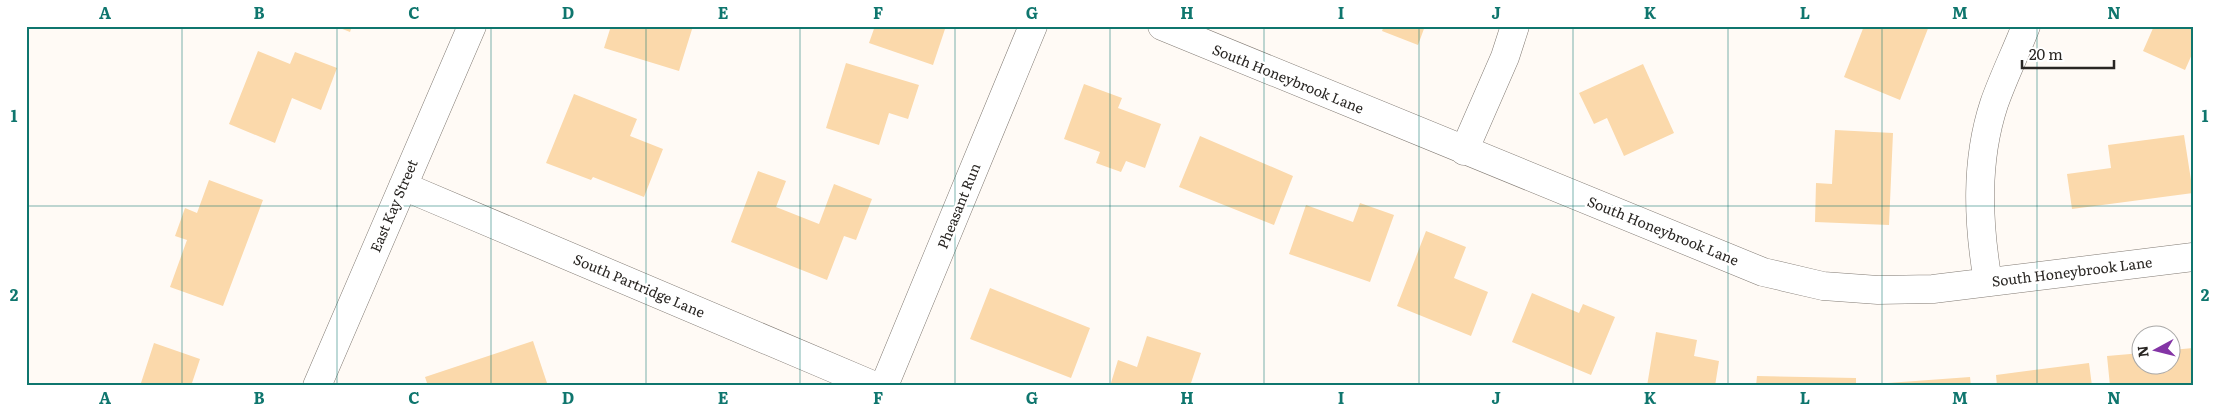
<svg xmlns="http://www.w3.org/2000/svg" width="2219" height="412" font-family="Literata,serif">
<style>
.building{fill:#fbd9ab}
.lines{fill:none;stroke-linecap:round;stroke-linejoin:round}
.minor-casing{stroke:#827b74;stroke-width:29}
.minor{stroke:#fff;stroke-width:28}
.grid{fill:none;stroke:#0f766e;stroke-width:1;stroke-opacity:0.55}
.labels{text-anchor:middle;stroke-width:5;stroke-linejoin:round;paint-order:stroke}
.street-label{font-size:14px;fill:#292623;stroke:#fff}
.neatline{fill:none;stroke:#0f766e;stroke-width:2}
.grid-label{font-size:16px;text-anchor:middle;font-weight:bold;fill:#0f766e}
</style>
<rect width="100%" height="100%" fill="#fffaf5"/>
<!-- building -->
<path class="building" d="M335,26H352L350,32Z
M611,26H693L679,71L604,48Z
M875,26H946L933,65L869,43Z
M1384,26H1425L1418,45L1382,31Z
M1864,26H1929L1900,100L1844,77Z
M2154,26H2193V52L2185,70L2143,51Z
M258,51L290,64L295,52L337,68L321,110L292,98L275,143L229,124Z
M846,63L919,85L908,119L889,113L879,145L826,128Z
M1643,64L1674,133L1624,156L1607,118L1594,124L1579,93Z
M1084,84L1122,98L1118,108L1161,124L1145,168L1126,161L1121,172L1096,163L1100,152L1064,139Z
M574,94L637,119L630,136L663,149L644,197L593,177L591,180L546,163Z
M1835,130L1893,133L1889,225L1815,222L1816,183L1832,184Z
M2184,135L2193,193L2072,209L2067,174L2111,168L2108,145Z
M1200,136L1293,176L1274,225L1179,187Z
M758,171L786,181L776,207L819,224L834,184L872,199L856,240L844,236L827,280L731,242Z
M209,180L263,200L223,306L170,287L187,240L175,236L185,208L197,213Z
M1360,203L1394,215L1370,282L1289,254L1306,205L1353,222Z
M1426,231L1466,247L1454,278L1488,292L1471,336L1397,306Z
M990,288L1090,328L1071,378L970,339Z
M1532,293L1579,313L1583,304L1615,317L1591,375L1512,342Z
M1656,332L1697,340L1694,356L1719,361L1715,386H1647Z
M1147,336L1201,353L1190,386H1110L1118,360L1137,367Z
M533,341L548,386H428L425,377Z
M154,343L200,359L191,386H140Z
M2193,348V386H2110L2107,356L2142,353V364H2172V350Z
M2089,363L2092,386H1997L1996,375Z
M1757,376L1856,378V386H1756Z
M1970,377L1971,386H1874V384Z"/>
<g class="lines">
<defs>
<path id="minor" d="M1162,26L1763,272L1823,286L1878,290L1933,289L2193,257
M1464,151L1505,57L1515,26
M403,186L875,386
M1988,282C1978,223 1975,162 1994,104C2003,78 2016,52 2026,26
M317,386L472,26
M884,386L1033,26"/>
</defs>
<!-- minor casing -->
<use href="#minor" class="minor-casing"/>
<!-- minor -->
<use href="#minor" class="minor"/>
</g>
<!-- grid -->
<path class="grid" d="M182,26V386M337,26V386M491,26V386M646,26V386M800,26V386M955,26V386M1110,26V386M1264,26V386M1419,26V386M1573,26V386M1728,26V386M1882,26V386M2037,26V386M26,206H2193"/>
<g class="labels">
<!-- street labels -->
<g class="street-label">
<text transform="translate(1288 79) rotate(22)" y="5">South Honeybrook Lane</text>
<text transform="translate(394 206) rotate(-67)" y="5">East Kay Street</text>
<text transform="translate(959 206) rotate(-68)" y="5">Pheasant Run</text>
<text transform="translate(1663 231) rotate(22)" y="5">South Honeybrook Lane</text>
<text transform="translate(2072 272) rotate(-7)" y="5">South Honeybrook Lane</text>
<text transform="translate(639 286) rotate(23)" y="5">South Partridge Lane</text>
</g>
</g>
<!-- border -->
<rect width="2219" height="412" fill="none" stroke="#ffffff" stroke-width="55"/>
<!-- north arrow -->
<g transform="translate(2156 350) rotate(263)"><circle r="24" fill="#ffffff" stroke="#a9a8a7"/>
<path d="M0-4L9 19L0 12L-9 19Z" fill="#8334a5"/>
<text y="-8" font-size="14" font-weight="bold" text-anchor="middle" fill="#292623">N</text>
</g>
<!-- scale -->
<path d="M2022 60v8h92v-8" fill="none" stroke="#292623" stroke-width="2.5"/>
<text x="2029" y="60" font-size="15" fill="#292623" stroke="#ffffff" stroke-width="4" paint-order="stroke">20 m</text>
<rect x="28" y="28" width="2164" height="356" class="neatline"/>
<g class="grid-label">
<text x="105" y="19">A</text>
<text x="259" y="19">B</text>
<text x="414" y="19">C</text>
<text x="568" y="19">D</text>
<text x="723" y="19">E</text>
<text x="878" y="19">F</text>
<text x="1032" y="19">G</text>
<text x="1187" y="19">H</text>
<text x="1341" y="19">I</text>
<text x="1496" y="19">J</text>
<text x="1650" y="19">K</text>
<text x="1805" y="19">L</text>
<text x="1960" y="19">M</text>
<text x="2114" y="19">N</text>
<text x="14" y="122">1</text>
<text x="2205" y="122">1</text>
<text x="14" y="301">2</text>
<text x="2205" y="301">2</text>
<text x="105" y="404">A</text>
<text x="259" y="404">B</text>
<text x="414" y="404">C</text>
<text x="568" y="404">D</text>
<text x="723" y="404">E</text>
<text x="878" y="404">F</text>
<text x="1032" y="404">G</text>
<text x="1187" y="404">H</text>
<text x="1341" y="404">I</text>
<text x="1496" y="404">J</text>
<text x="1650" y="404">K</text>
<text x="1805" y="404">L</text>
<text x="1960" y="404">M</text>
<text x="2114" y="404">N</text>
</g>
</svg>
